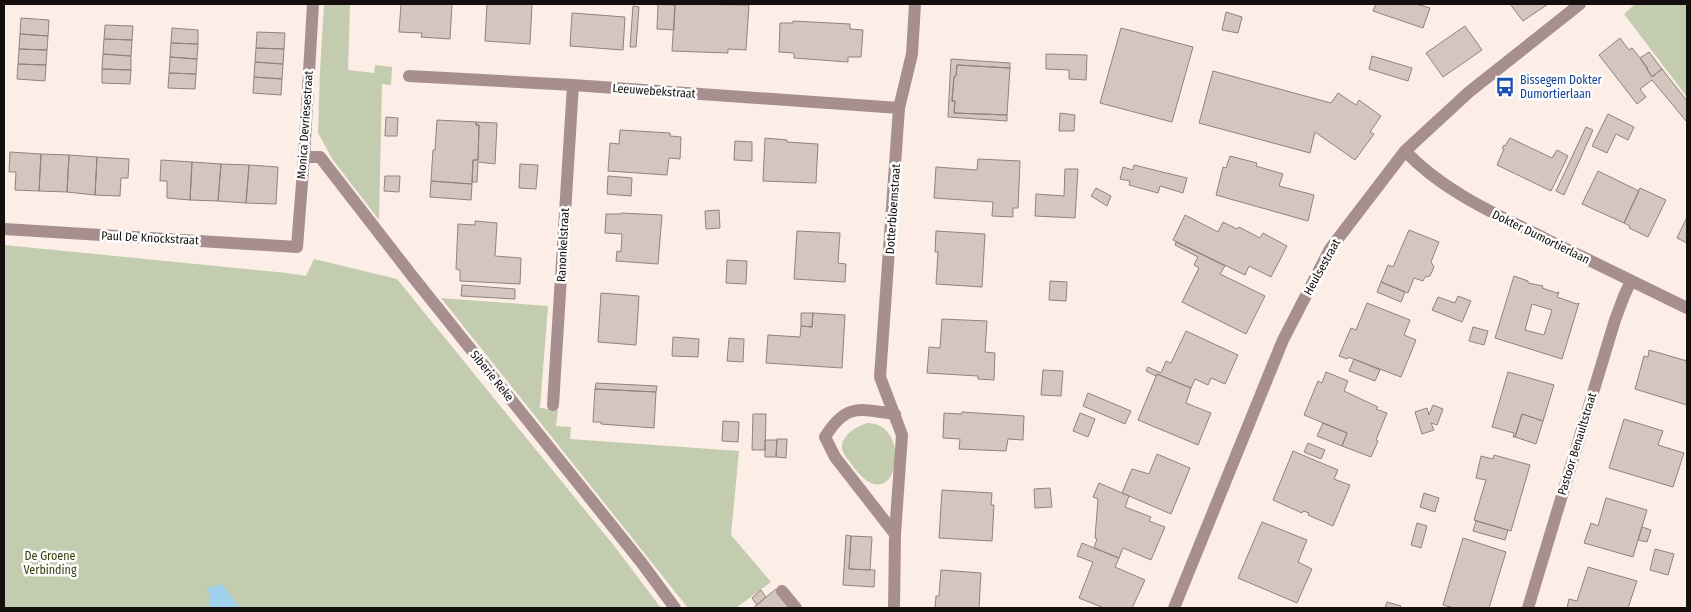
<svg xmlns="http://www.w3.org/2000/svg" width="1691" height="612" font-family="'Fira Sans Condensed',sans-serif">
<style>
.green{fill:#c3ccaf}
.water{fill:#a0d0ec}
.building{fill:#d4c6be;stroke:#90837c;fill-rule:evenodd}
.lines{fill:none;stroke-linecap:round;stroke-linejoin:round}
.minor{stroke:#a68f8e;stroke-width:12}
.labels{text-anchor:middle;stroke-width:5;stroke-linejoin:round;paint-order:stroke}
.transit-label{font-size:12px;fill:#164399;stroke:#fefefe;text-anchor:start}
.street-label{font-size:12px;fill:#140f0c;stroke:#fefefe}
.park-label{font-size:12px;fill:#37420e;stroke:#fefefe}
</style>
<rect width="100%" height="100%" fill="#fceee6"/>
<!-- green -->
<path class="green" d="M324,4H350L348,70L374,73L375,65L392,67L391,85L382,84L379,220L333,160L318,133L320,71Z
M1635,4H1687V97L1624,14Z
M4,245L287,273L306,276L314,259L397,279L615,547L661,608H4Z
M441,298L548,306L540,408L558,410L556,426L571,427L570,439L739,451L731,535L771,582L736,608H688Z
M867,423C917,423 895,530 850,462C847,458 843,454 842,449C841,435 856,427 867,423Z"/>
<!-- water -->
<path class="water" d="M222,584L239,607V608H209L210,593L205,589Z"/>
<!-- building -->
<path class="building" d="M401,4H452L450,39L421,37L422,33L399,32Z
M487,4H532L530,44L485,41Z
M650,4L675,5L674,30L657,29L658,5Z
M675,4L749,5L746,50L728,49V53L672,51Z
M1376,4H1416L1430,8L1423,28L1373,11Z
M1510,4H1548L1523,21Z
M633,6L639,7L636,47H630Z
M1226,12L1242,17L1238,33L1222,30Z
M572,13L625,17L623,50L570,46Z
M21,18L49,20L48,36L20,34Z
M793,21L850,24V29L863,30L861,57H848V62L794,58V53L779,52L780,23H793Z
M105,25L133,26L132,40L104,39Z
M1465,26L1482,50L1443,77L1426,53Z
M172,28L198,30V44L171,43Z
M1121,28L1193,47L1172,122L1100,103Z
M257,32L285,33L284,49L256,48Z
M20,34L48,36L47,50L19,49Z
M1620,38L1629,50L1632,48L1648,68L1647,69L1652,77L1662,69L1687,101V120L1686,121L1652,80L1640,89L1646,97L1637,104L1599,55Z
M104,39L132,40L131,56L103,54Z
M171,43L198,44L197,59L170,57Z
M256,48L284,49L283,64L255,62Z
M19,49L47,50L46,65L18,64Z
M1649,52L1662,69L1652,77L1640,58Z
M103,54L131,56V70L102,69Z
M1046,54L1087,55L1086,80L1069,79V70L1046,69Z
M1372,56L1412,68L1408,81L1369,69Z
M170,57L197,59L196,74L169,73Z
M951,59L1010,63V68L957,65L956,76L954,77L952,101H955L954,113L1007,115V121L948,117Z
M255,62L283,64L282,79L254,77Z
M18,64L46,65L45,81L17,79Z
M957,65L1010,68L1007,115L954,113L955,101H952L954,77L956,76Z
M102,69L131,70L130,84L102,83Z
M1213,71L1331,103L1338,93L1356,105L1359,100L1381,116L1370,132L1374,134L1355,160L1315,132L1310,153L1199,123Z
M169,73L196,74L195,89L168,88Z
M254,77L282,79L281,95L253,93Z
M1060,113L1075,115L1074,131H1059Z
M1608,114L1634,127L1628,140L1616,134L1607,153L1592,146Z
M386,117L398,118L397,136H385Z
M437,120L476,122V125H479L478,160H473L472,184L431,181L433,150H435Z
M476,122L497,123L495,164L478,162L477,182H472L473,160H478L479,125H476Z
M1586,127L1593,130L1564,195L1556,191Z
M620,130L670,133V136L681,137L680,159L669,158L667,175L608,171L610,143L619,144Z
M765,138L787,140V142L818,144L816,183L763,181Z
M1510,138L1552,158L1557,150L1568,156L1551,191L1497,165L1504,149L1502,148L1504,145L1505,146Z
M735,141L752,142V161L734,160Z
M10,152L41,154L39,191L15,190L16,172H9Z
M41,154L69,155L67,192L39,191Z
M69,155L97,157L95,195L67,192Z
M1230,156L1257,163L1256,166L1283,174L1279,186L1314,195L1308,221L1216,195L1223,167L1226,168Z
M97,157L129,159L128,178H121L120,196L95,195Z
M978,159L1020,161L1018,208H1013V217L992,216L993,202L934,198L936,167L977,170Z
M161,160L192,162L190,200L167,198V181H160Z
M192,162L221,164L218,201L190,200Z
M221,164L249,165L246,203L218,201Z
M520,164L538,165L536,189L519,188Z
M249,165L278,167L276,204L246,203Z
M1134,165L1187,178L1183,193L1160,186L1158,193L1129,185L1130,181L1120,179L1123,167L1133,170Z
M1065,169H1078L1075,218L1035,216L1036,194L1064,196Z
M1598,171L1639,191L1624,223L1582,204Z
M385,176H400L399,192L384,191Z
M608,176L632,178L631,196L607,194Z
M431,181L472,184L471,200L430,197Z
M1096,188L1111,196L1107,206L1091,196Z
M1640,188L1666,200L1648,237L1629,228L1630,226L1624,223Z
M719,210L720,228L706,229L705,211Z
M621,213L662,215L658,264L616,261L617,251L621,252L622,234L605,233L606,214H621Z
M1185,215L1218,232L1223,222L1237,229L1239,227L1260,238L1263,233L1287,246L1271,277L1249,266L1245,275L1173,240Z
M1687,217V243L1677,238Z
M475,221L497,223L495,256L521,258L520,284L460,281V270L456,269L458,224L475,225Z
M1409,230L1439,242L1431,262L1434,267L1430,276L1425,277L1423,281L1414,278L1408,293L1381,282L1388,265L1393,267Z
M797,231L840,233L838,263L846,264L845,282L794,279Z
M936,231L985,234L982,287L936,284L938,252H935Z
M1176,242L1225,266L1220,274L1265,296L1246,334L1182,302L1199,268L1194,265L1198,257L1175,245Z
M727,260L747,261L746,284L726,283Z
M1514,276L1528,281V283L1543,286L1542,288L1557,293L1559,292L1557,297L1577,304L1579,303L1562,359L1495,338ZM1532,304L1552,310L1544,335L1525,330Z
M1050,281L1067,282L1066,301L1049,300Z
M1381,282L1405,292L1401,302L1377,292Z
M462,285L515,289V299L461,296Z
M601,293L639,296L636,345L598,342Z
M1458,296L1471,301L1462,322L1432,310L1438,297L1455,303Z
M1367,303L1410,320L1404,335L1416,340L1401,377L1348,357L1347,359L1339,356L1351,328L1356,330Z
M801,313H813L812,327L801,326Z
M813,313L845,315L842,368L766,363L768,335L800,337L801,326L812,327Z
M942,319L987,321L985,352L995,353L994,380L978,379V376L927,373L929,347L940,348Z
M1473,327L1488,331L1484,345L1469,341Z
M1186,331L1238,355L1225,384L1211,378L1208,385L1195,379L1191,388L1157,374L1156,376L1146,371L1148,367L1161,373L1166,361L1171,363Z
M673,337L699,339L698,357L672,356Z
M729,338L744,339L743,362L727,361Z
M1649,350L1687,361V405L1635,389L1644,356L1648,357Z
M1354,359L1380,370L1375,381L1349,371Z
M1043,370L1063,371L1061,396L1041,395Z
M1326,372L1348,381L1344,391L1378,407L1376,409L1387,413L1376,440L1378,441L1371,457L1342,446L1347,433L1304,415L1318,381L1322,383Z
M1508,372L1554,385L1543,421L1522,414L1515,437H1513L1514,433L1492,427Z
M1157,374L1191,388L1186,403L1211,413L1198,445L1138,420Z
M596,383L657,386L656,392L595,389Z
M595,389L656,392L654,428L601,424V422H593Z
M1088,393L1131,411L1125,424L1083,406Z
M1433,405L1443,409L1437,425L1431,423L1434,430L1422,434L1415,412L1427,408L1429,415Z
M962,412L1024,416L1023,440L1008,439L1006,451L959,449L960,439L943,438L944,413L961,414Z
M1080,413L1095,419L1088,437L1073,431Z
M753,414H766L765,450H752Z
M1522,414L1543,421L1536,444L1515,437Z
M1624,419L1663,431L1658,445L1684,453L1673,487L1609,468Z
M723,421L739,422L738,442L722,441Z
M1323,423L1347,433L1342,446L1317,436Z
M777,439H787L786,458L776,457Z
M765,440H777L776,457H765Z
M1308,443L1325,450L1321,459L1304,452Z
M1293,451L1338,470L1334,479L1350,485L1333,526L1308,515L1309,513L1303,511L1302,513L1273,500Z
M1157,454L1190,468L1171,514L1122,493L1132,469L1149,474Z
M1494,455L1530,465L1511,531L1474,520L1486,480L1476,478L1481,456L1493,459Z
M1099,483L1129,496L1125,507L1151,517L1149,521L1165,527L1151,560L1123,548L1119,558L1094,548L1097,539L1095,538L1098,499L1093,497Z
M1050,488L1052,507L1035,508L1034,489Z
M942,490L992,493L991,505H994L992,541L939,538Z
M1424,493L1439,498L1435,512L1420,507Z
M1606,498L1647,510L1633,557L1584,543L1591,523L1598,526Z
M1476,521L1508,530L1505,540L1473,531Z
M1262,522L1307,540L1298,562L1312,569L1297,603L1238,578Z
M1417,523L1427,526L1421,548L1411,545Z
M1642,527L1651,530L1647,542L1638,540Z
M846,535L851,536L849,569L875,570L874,587L843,585Z
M851,536L872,537L870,570L849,569Z
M1463,538L1506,552L1489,608H1454L1443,605Z
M1082,543L1119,558L1115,567L1145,580L1132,608H1104L1079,598L1093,562L1077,556Z
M1655,549L1674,554L1668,575L1650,570Z
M1588,567L1637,581L1628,608H1567L1569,599L1577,601Z
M941,570L981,573L979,608H935L936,596H939Z
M776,589L790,608H753Z
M761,590L766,597L757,605L752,598Z
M1387,602L1401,606L1400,608H1385Z"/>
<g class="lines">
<!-- minor -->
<path class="minor" d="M409,76L573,85L899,108
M1405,151C1444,192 1496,214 1546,239C1593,262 1640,285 1687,308
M304,157H320L413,277L641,562L675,608
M4,229L297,247L304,157L313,4
M553,405L573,85
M895,414C859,409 846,403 825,437L835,457L895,534
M782,591L796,608
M894,608L895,534L902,435L880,377L899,108L912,54L915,4
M1174,608L1283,340L1330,249L1405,151L1469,92L1580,4
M1528,608L1615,320L1624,296L1631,281"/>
</g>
<!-- icons -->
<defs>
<symbol id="bus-bare" viewBox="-9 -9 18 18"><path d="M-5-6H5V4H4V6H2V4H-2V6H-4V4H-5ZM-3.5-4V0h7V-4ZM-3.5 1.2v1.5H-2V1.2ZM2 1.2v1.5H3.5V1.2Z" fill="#1a4fb4" stroke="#fefefe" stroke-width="2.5" paint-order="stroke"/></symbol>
</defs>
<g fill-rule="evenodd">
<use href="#bus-bare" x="1491" y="73" width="28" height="28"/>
</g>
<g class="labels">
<!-- transit labels -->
<g class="transit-label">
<text x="1520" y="84">Bissegem Dokter<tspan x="1520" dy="14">Dumortierlaan</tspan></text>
</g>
<!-- street labels -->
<g class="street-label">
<text transform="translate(654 91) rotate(4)" y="4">Leeuwebekstraat</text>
<text transform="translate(305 125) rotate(-86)" y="4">Monica Devriesestraat</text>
<text transform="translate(893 209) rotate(-86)" y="4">Dotterbloemstraat</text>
<text transform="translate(1541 237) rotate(26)" y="4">Dokter Dumortierlaan</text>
<text transform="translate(150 238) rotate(3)" y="4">Paul De Knockstraat</text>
<text transform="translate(563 245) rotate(-87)" y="4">Ranonkelstraat</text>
<text transform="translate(1322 267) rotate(-61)" y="4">Heulsestraat</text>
<text transform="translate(492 376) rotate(51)" y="4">Siberie Reke</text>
<text transform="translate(1577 444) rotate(-73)" y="4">Pastoor Benaultstraat</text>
</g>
<!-- park labels -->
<g class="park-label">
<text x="50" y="560">De Groene<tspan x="50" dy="14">Verbinding</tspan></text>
</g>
</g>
<!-- border -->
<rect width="1691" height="612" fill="none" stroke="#140f0c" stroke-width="10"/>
</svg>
